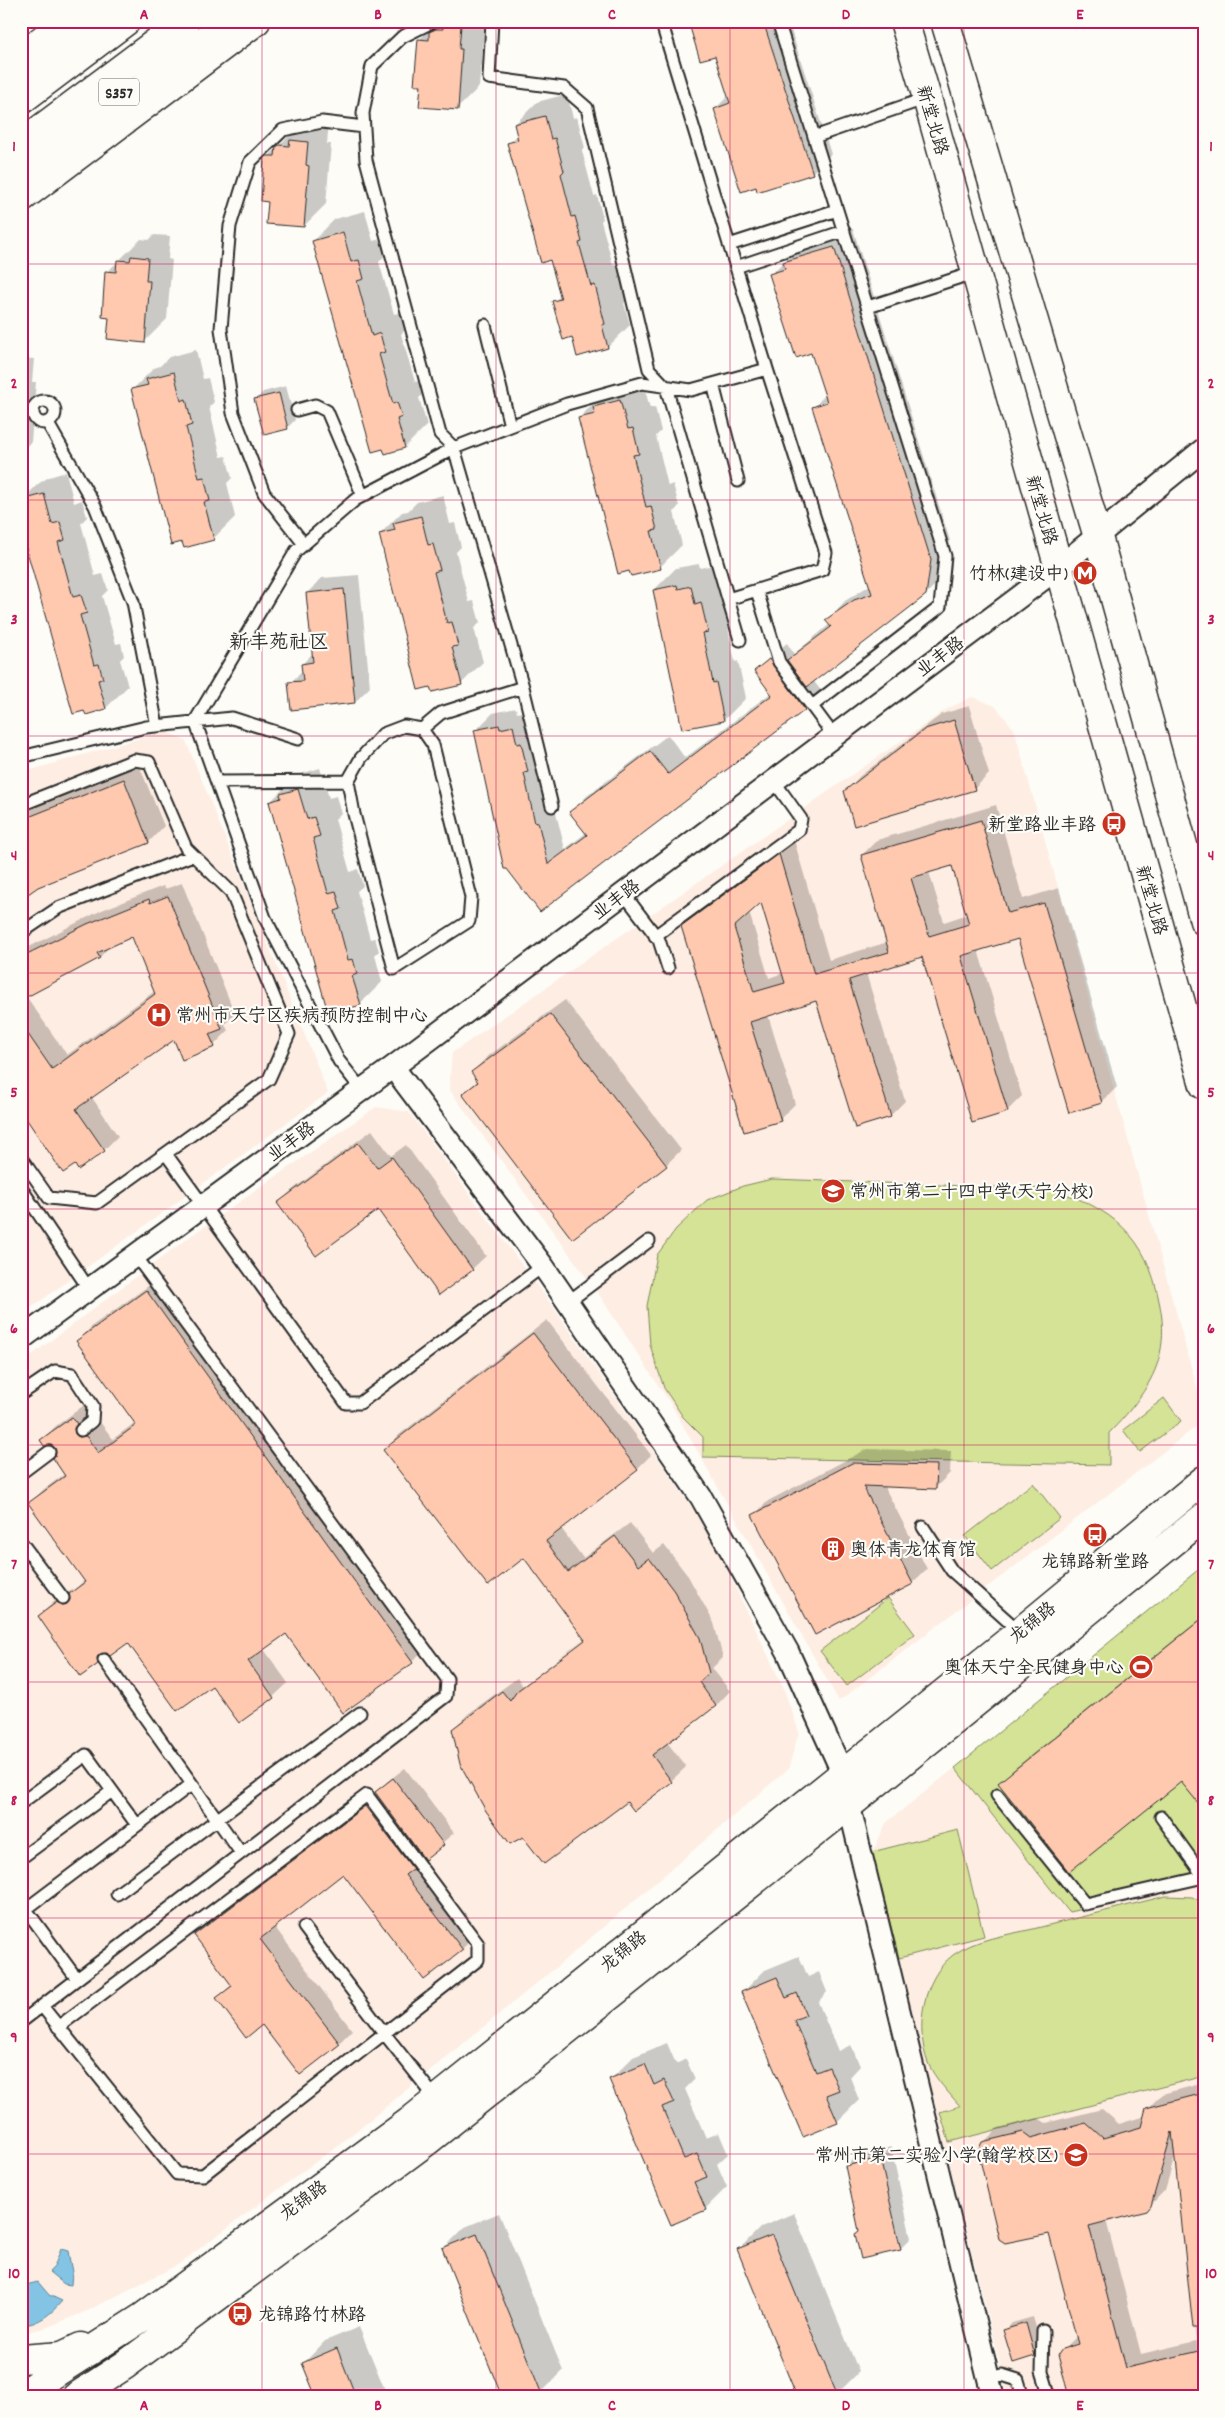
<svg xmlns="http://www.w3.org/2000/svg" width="1225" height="2418" font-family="Dekko,'LXGW WenKai TC',sans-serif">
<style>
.built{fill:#feede2}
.green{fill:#d4e396;stroke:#808760}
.water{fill:#83c4e4;stroke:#60879a}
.shadow{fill:#0003;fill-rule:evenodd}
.building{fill:#ffc9b0;stroke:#2b2b2b;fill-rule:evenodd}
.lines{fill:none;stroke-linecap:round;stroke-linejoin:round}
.lane-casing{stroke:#2b2b2b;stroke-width:15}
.street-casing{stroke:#2b2b2b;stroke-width:25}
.secondary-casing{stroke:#2b2b2b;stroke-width:31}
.primary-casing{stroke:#2b2b2b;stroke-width:31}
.highway-casing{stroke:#2b2b2b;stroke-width:31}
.lane{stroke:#fdfcf7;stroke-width:11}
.street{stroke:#fdfcf7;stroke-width:21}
.secondary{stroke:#fdfcf7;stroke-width:28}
.primary{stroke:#fdfcf7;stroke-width:28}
.highway{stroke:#fdfcf7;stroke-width:28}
.grid{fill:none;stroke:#c2185b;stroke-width:1;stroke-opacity:0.55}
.labels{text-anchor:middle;stroke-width:4.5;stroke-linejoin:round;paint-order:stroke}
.shield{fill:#fdfcf7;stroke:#6a6a68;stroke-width:1}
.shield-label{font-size:16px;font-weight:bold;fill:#2b2b2b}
.street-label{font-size:18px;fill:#2b2b2b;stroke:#fdfcf7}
.poi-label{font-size:18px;fill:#2b2b2b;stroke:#fdfcf7;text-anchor:end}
.quarter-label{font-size:20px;fill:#2b2b2b;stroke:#fdfcf7}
.neatline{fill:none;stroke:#c2185b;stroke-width:2}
.grid-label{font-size:16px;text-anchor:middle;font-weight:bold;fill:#c2185b}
</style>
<rect width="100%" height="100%" fill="#fdfcf7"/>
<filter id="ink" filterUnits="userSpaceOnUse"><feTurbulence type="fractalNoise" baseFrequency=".02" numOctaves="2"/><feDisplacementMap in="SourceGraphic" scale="10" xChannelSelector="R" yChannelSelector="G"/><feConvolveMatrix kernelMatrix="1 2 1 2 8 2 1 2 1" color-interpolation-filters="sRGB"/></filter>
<g filter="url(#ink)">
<!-- built -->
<path class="built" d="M972,697L995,706L1014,729L1202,1406L1197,1426L839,1701L672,1406L598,1293L449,1089L452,1053L947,709Z
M165,731L186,741L328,1093L21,1315V773Z
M376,1107L409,1112L553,1307L709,1532L783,1687L799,1732L788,1769L554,1969L350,2136L179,2264L87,2311L45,2328L21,2333V1363L192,1235Z
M955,1768L1069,1912L1204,1882V2397H1008L872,1854L886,1823Z"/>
<!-- green -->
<path class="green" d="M772,1179L1051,1189C1112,1208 1147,1236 1159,1301C1163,1318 1164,1337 1160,1354C1154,1383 1130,1412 1109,1433V1465L703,1457V1437L683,1417L664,1388L650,1345L647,1306L657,1255L676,1229L707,1200L743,1186Z
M1164,1398L1181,1421L1140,1452L1123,1430Z
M1033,1483L1060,1518L992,1571L965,1536Z
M1204,1565V1882L1069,1912L955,1768Z
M888,1598L915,1634L847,1686L820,1651Z
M958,1830L984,1936L899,1958L872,1852Z
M1166,1896L1192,1897L1204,1903V2076L949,2142L940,2112L960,2106C949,2093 935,2079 928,2063C915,2028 922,1979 953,1955C975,1939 1007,1935 1033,1929C1077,1918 1121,1907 1166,1896Z"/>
<!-- water -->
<path class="water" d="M61,2249L68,2251L72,2272L71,2285L64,2284L49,2272L54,2267Z
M38,2282L49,2295L62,2301C50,2315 40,2323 21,2326V2286Z"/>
<!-- shadow -->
<path class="shadow" d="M437,21H481L480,27H484L479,87L457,109L423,84L419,40Z
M689,21H788L831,154L812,173L715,109L729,95L716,54Z
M567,94L573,118L577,117L585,148L582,151L594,196L597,195L603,219L601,221L613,265L617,264L627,301L624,303L630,325L608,347L573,336L554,302L561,295L551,259L509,144L518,134L515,124L537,102Z
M329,120L327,144H331L326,204L304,226L270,201L266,159L302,123Z
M365,211L373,241L381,239L385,255L379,262L394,314L402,312L407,328L401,334L415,382L419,381L423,394L419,398L427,425L405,447L313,241L335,219Z
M853,229L950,541L945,575L926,594L813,680L822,692L805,709L540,910L476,730L493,713L516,708L517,713L530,710L565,849L586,833L571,812L588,795L668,735L685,758L772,692L756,671L773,654L787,643L794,654L830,624L827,620L845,601L870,585L813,408L826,394L812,351L771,274L803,243Z
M154,235L170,236L168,259L172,260L167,319L145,341L110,316L107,272L141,239L149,240Z
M196,350L203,379L208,378L214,402L209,407L221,457L226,456L232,478L227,483L235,517L213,539L132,390L154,368L160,366L169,357Z
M21,358L34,359L32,382H36L31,442L21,451Z
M642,379L650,408L655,407L661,431L656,436L668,486L673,484L679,506L674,512L682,545L660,567L579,418L601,396Z
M286,386L295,420L287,428L256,400L263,392Z
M66,472L74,503L82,500L87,517L81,523L95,576L103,574L108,590L102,596L116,644L121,643L124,656L120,660L128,686L106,708L21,526V501L38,484L49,477Z
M443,495L450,524L455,523L461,547L456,552L469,602L474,601L480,623L474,628L483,662L461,684L380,534L402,512L408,511L417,502Z
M699,564L700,568L713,565L717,582L723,581L729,609L725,613L735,662L738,661L746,698L724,720L654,590L676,568Z
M359,575L370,687L355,702L290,683L303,670L302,664L313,653L307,593L322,578Z
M969,706L989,774L974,789L845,792L860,776L942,714Z
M139,765L164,826L149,842L37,886L21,898V812Z
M320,768L329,798L336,796L341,813L335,819L350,872L358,869L363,886L357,891L370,939L375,938L379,951L375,955L382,982L360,1004L270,802L292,780L304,773Z
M996,805L1023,899L1059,888L1117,1087L1102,1102L1070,1111L1019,937L978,950L1022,1096L1007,1111L922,956L866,973L905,1101L890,1116L817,1000L768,1015L795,1104L780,1119L683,927L698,911L794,840L829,960L888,942L862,855L877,840ZM953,864L968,914L944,922L929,872ZM761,901L783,973L769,978L749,912Z
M182,883L235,1014L225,1024L228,1031L214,1045L174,1038L91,1096L118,1136L104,1150L21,1109V951L102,910L163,886L165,889ZM133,935L155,991L67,1055L26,996L100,957L111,945Z
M565,1000L681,1150L666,1165L573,1237L464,1094L478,1080L472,1072L487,1057Z
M372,1130L391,1156L406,1145L486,1256L472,1269L439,1293L378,1208L279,1203L292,1190Z
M161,1277L426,1647L412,1662L286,1632L263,1648L288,1683L273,1697L212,1684L128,1641L108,1652L97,1663L39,1616L54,1602L72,1589L74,1590L85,1580L30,1503L44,1489L65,1474L56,1447L41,1440L56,1426L87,1403L94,1423L100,1422L113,1439L136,1422L78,1341L92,1326Z
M547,1320L651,1455L637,1469L561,1528L583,1558L630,1523L653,1553L664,1545L688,1576L714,1623L723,1658L712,1668L730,1691L716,1706L667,1742L686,1767L671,1781L627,1800L453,1729L468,1714L517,1678L523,1686L591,1637L590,1635L530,1680L585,1638L525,1556L385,1450L399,1435Z
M867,1449L951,1451L950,1473L936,1487L884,1486L927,1569L912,1583L815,1634L754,1515L768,1501Z
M1204,1616V1808L1181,1780L1000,1783L1015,1768Z
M405,1768L454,1833L419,1862L475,1936L462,1949L344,1873L274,1926L352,2030L339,2043L262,2023L218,1998L232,1984L196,1935L209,1922L378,1794L376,1793L388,1781Z
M799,1956L808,1977L819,1972L827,1992L818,2002L838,2051L851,2045L860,2066L850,2077L859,2100L837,2122L743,1992L765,1970Z
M667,2043L676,2064L686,2059L695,2079L685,2089L706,2138L719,2133L728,2154L717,2164L727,2187L705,2209L611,2079L633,2057Z
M1204,2083V2397L1063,2350L1077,2336L1050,2232L983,2143L998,2128L1038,2118L1046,2123L1102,2109L1119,2124L1145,2116L1147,2109L1162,2094ZM1176,2153L1196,2341L1141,2354L1106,2220L1146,2210L1165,2190Z
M891,2147L911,2238L900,2249L861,2231L846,2166L857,2155Z
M499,2213L563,2371L541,2393L443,2249L465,2227Z
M794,2213L859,2372L837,2394L739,2249L761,2227Z
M1033,2317L1042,2348L1034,2355L1005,2331L1012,2323Z
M359,2327L388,2397H317L303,2364L325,2341Z"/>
<!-- building -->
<path class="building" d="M688,21H763L813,174L757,192L756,187L741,192L714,109L730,103L715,56L700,60Z
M443,24L461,25L459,49H462L458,110L419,107L421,85H414L418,39L429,40V32L436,29H443Z
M545,116L551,139L555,138L564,171L561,174L572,217L575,216L582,242L579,243L591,286L595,285L605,324L602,325L608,348L577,357L572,337L563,340L552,301L561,299L550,260L541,263L507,143L518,140L514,124Z
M290,140L308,142L306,165L309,166L304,227L266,224L268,202L261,201L264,159L267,156H275L276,147L279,145L289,146Z
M343,232L351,262L359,260L364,279L357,281L372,336L380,333L385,352L379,354L393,404L397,402L402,417L397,419L405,448L385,454L383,449L372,452L312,241Z
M834,247L931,560L926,595L807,687L787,660L831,627L825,620L854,600L872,594L812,407L827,402L811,353L796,358L769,274L785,269L783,262Z
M131,256L148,258L146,281H150L145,343L107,339L109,318L102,317L105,271L116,272L117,260L130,261Z
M174,372L181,401L186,399L192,425L186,427L199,478L204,477L210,501L204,502L214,540L184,548L182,542L171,545L131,389L148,385L146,379Z
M279,393L288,429L264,435L254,399Z
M620,400L628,429L633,428L639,454L633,455L646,507L651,506L657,530L651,531L661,569L631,576L629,571L618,574L578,418L595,414L593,407Z
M44,494L52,524L60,522L65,540L58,542L73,597L81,595L87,613L80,615L94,665L99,664L103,679L98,680L106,709L86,715L84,711L73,714L21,530V504L27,503L26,499Z
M421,516L428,545L433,544L440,570L434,572L447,623L452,622L458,646L452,647L462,685L432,692L430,687L418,690L379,534L395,530L393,523Z
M677,585L678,589L691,586L695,604L701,602L708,632L703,633L713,683L716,682L724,721L682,729L653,590Z
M344,589L355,703L291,710L288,682L303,681L301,664L313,662L306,593Z
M769,659L805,710L540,912L507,869H504L474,730L499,725L500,729L513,726L517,744L521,743L528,772L524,773L535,823L538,822L548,864L587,835L569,812L650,751L668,774L772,695L754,671Z
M954,720L975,790L854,826L844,791L925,729Z
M124,779L149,843L38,887L21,899V820Z
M298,789L307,819L314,817L320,836L313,838L328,893L336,891L341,909L335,911L348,960L353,959L357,974L352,976L361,1005L340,1011L339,1006L327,1009L269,802L281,798L280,794Z
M981,820L1008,913L1044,903L1102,1103L1069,1113L1018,939L961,956L1008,1112L972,1123L922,957L849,980L891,1117L855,1128L816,1001L750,1022L781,1121L744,1132L681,926L779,854L814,974L889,952L861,855ZM952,866L969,924L929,936L911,878ZM761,903L785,983L754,992L734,927Z
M168,896L222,1029L209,1034L215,1047L182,1060L174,1040L76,1109L105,1151L78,1170L75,1165L63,1173L21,1111V1024L52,1069L155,994L132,937L97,953L100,958L21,1000V957L87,924L149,899L150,903Z
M550,1014L667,1166L572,1239L462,1094L478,1082L471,1072Z
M358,1143L377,1168L392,1157L473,1270L439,1295L378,1210L316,1256L277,1203Z
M146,1290L413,1663L343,1713L286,1634L248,1661L274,1698L239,1723L212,1686L177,1711L128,1643L110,1656L107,1653L100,1654L97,1657L98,1664L80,1677L38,1616L57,1602L61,1605L67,1604L70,1600L69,1594L85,1582L28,1503L65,1476L53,1458L56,1454L55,1448L51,1445L44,1446L40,1440L72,1417L77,1424L74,1428L75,1434L79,1437L86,1436L98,1453L136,1425L76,1341Z
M533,1333L638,1470L546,1541L568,1572L615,1536L638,1566L649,1558L674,1591L700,1638L709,1673L699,1682L716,1706L652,1755L672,1782L634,1811L627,1802L544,1864L523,1837L510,1844L486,1811L460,1764L452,1729L502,1691L510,1701L517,1691L585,1640L524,1558L488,1586L383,1450Z
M852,1463L937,1465L936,1489L863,1486L913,1584L815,1635L752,1515Z
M1204,1617V1810L1181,1782L1069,1872L998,1783Z
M393,1778L444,1845L425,1860L375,1792Z
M365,1806L413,1869L405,1875L463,1950L424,1980L343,1874L260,1939L340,2044L300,2075L262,2025L246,2038L216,1998L232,1986L194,1935Z
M777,1977L786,1998L797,1993L806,2015L794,2020L816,2072L829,2067L839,2090L826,2095L838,2123L803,2137L741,1992Z
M645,2064L654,2085L664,2080L674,2102L662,2107L684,2159L697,2154L707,2177L694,2182L706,2210L671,2225L609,2079Z
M1204,2093V2328H1193L1172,2132L1151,2206L1147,2211L1089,2226L1126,2368L1204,2350V2397H1069L1058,2355L1062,2349L1078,2344L1049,2234L1005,2243L999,2239L978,2151L982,2142L1023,2132L1031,2138L1086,2123L1103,2138L1141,2127L1146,2108Z
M880,2158L901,2250L861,2259L855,2234L859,2231L845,2166Z
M477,2234L493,2274L543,2397H502L442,2248Z
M772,2235L788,2275L838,2397H797L737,2249Z
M1026,2323L1035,2356L1013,2363L1003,2330Z
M337,2348L356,2397H316L302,2363Z"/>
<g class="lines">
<defs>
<path id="lane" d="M434,21L402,37L372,66L363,113L366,160L440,434L454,448L523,687L552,806
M492,21L489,78L564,88L587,108L649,369L666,387L740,640
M661,21L767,369L826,553L822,570L728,599
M778,21L945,556L940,607L812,706
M814,137L927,98
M729,245L837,210
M736,267L844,231
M868,307L976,272
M485,325L510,426
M713,384L738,481
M33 412a11 11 0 1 1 22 0a11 11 0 1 1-22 0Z
M297,410L315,405L327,411L363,496
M47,422L95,506L133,602L157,726
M304,544L264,493L233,413L221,329L230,226L250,162L283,130L322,122L364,127
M757,591L779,662L834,736
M404,726L422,729L433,745L471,897L469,921L394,969L354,814L348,781L361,758L383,734Z
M422,729L441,713L523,687
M21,757L146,727L232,718L298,739
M217,782L348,781
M21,805L134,760L149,762L186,848L231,892L289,1034L269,1079L97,1203L49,1198L21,1158
M624,894L659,940L668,968
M21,933L58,908L193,855
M655,936L799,830L801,819L774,781
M362,1090L339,1061L265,918L195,721L296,551L355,500L454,448L567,404L642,383L691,390L767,369
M166,1154L346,1403H360L543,1266
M21,1188L89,1289
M568,1302L649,1241
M21,1394L55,1371L72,1374L93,1406L92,1421L81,1430
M21,1473L49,1452
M923,1527L952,1571L1020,1632
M21,1542L63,1598
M104,1660L241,1853
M997,1795L1085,1904L1204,1877
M21,1803L86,1755L137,1825
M1161,1817L1204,1877
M21,1858L112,1791
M117,1894L360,1713
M22,1904L77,1979
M26,1909L192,1784
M304,1927L384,2033L437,2100
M42,2006L177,2174L203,2175L478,1960V1944L367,1795L58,2027
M21,2022L446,1696L447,1679L135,1255
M1043,2331L1042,2371L1050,2397
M989,2378L1002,2375L1018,2380L1023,2397"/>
<path id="street" d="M393,1067L543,1266L701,1497L788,1652L843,1774L849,1805L993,2397
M21,1339L393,1067L1059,567L1204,449"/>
<path id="secondary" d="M21,2359L62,2356L81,2347
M21,2395L143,2317L409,2122L1020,1632L1204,1480
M76,2397L125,2365L427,2141L849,1805L1204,1517"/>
<path id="primary" d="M904,21L927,98L1204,1085
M945,21L1098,537L1204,921
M21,77L94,21
M21,163L101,105
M21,198L256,21"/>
<path id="highway" d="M21,56L67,21
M21,100L126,21
M21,144L185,21
M21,182L229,21"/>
</defs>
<!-- lane casing -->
<use href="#lane" class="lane-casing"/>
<!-- street casing -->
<use href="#street" class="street-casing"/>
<!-- secondary casing -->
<use href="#secondary" class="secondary-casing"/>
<!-- primary casing -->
<use href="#primary" class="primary-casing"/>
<!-- highway casing -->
<use href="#highway" class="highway-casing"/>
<!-- lane -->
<use href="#lane" class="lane"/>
<!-- street -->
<use href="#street" class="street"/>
<!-- secondary -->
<use href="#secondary" class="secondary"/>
<!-- primary -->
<use href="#primary" class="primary"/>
<!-- highway -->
<use href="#highway" class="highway"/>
</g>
</g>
<!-- grid -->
<path class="grid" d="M262,21V2397M496,21V2397M730,21V2397M964,21V2397M21,264H1204M21,500H1204M21,736H1204M21,973H1204M21,1209H1204M21,1445H1204M21,1682H1204M21,1918H1204M21,2154H1204"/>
<!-- icons -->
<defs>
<symbol id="metro-disc" viewBox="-11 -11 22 22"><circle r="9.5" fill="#c8321e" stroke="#fdfcf7"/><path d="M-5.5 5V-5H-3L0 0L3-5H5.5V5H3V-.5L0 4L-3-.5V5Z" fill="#fff"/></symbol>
<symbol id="bus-disc" viewBox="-11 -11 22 22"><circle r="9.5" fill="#c8321e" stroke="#fdfcf7"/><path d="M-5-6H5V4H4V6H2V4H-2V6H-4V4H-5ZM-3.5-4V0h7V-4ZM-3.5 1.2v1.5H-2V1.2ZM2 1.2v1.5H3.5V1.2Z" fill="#fff"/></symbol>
<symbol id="hospital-disc" viewBox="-11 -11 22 22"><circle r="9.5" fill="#c8321e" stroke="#fdfcf7"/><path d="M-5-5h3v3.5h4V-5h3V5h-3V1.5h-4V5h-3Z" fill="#fff"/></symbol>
<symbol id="school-disc" viewBox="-11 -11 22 22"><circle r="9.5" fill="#c8321e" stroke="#fdfcf7"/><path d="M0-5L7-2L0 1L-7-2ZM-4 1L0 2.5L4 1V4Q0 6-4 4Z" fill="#fff"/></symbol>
<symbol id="building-disc" viewBox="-11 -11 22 22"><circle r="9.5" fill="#c8321e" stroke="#fdfcf7"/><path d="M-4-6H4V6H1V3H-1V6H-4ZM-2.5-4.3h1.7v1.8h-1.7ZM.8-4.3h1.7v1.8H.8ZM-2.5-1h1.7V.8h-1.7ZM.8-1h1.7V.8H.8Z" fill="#fff"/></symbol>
<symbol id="stadium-disc" viewBox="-11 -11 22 22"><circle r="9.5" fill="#c8321e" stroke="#fdfcf7"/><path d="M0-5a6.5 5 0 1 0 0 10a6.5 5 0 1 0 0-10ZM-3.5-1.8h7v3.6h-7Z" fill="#fff"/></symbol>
</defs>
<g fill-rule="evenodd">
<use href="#metro-disc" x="1071" y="559" width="28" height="28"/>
<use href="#bus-disc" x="1100" y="810" width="28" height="28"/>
<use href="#hospital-disc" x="145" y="1001" width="28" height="28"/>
<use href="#school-disc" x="819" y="1177" width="28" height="28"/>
<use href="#bus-disc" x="1081" y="1521" width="28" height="28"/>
<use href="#building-disc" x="819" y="1535" width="28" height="28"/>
<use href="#stadium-disc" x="1127" y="1653" width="28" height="28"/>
<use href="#school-disc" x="1062" y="2141" width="28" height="28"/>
<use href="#bus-disc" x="226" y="2300" width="28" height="28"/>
</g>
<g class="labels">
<!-- shield labels -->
<rect class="shield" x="99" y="78.5" width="40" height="27" rx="4"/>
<g class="shield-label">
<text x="119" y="98">S357</text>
</g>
<!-- street labels -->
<g class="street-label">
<text transform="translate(933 120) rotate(74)" y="6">新堂北路</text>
<text transform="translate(1042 510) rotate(74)" y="6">新堂北路</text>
<text transform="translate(940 656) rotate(-37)" y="6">业丰路</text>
<text transform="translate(616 899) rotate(-37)" y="6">业丰路</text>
<text transform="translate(1152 900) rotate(74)" y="6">新堂北路</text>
<text transform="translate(291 1141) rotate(-36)" y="6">业丰路</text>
<text transform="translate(1032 1622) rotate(-39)" y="6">龙锦路</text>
<text transform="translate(623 1951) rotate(-39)" y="6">龙锦路</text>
<text transform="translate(303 2200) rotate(-36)" y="6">龙锦路</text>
</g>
<!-- poi labels -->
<g class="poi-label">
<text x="1068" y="579">竹林(建设中)</text>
<text x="1096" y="830">新堂路业丰路</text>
<text x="176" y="1021" text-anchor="start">常州市天宁区疾病预防控制中心</text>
<text x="850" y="1197" text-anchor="start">常州市第二十四中学(天宁分校)</text>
<text x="850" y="1555" text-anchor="start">奥体青龙体育馆</text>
<text x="1095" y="1567" text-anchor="middle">龙锦路新堂路</text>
<text x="1124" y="1673">奥体天宁全民健身中心</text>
<text x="1058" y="2161">常州市第二实验小学(翰学校区)</text>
<text x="258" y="2320" text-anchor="start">龙锦路竹林路</text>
</g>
<!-- quarter labels -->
<g class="quarter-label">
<text x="279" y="648">新丰苑社区</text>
</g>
</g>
<!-- margin -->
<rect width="1225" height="2418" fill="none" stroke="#fdfcf7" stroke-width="55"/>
<rect x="28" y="28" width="1170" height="2362" class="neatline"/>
<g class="grid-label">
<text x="144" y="19">A</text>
<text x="378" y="19">B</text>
<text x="612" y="19">C</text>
<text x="846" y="19">D</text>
<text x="1080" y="19">E</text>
<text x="14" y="151">1</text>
<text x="1211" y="151">1</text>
<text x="14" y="388">2</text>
<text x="1211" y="388">2</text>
<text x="14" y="624">3</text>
<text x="1211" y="624">3</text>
<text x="14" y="860">4</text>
<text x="1211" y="860">4</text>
<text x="14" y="1097">5</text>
<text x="1211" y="1097">5</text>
<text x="14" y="1333">6</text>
<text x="1211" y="1333">6</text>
<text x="14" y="1569">7</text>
<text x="1211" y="1569">7</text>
<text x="14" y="1805">8</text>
<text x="1211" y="1805">8</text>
<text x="14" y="2042">9</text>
<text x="1211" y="2042">9</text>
<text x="14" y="2278">10</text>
<text x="1211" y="2278">10</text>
<text x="144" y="2410">A</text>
<text x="378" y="2410">B</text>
<text x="612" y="2410">C</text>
<text x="846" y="2410">D</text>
<text x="1080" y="2410">E</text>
</g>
</svg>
